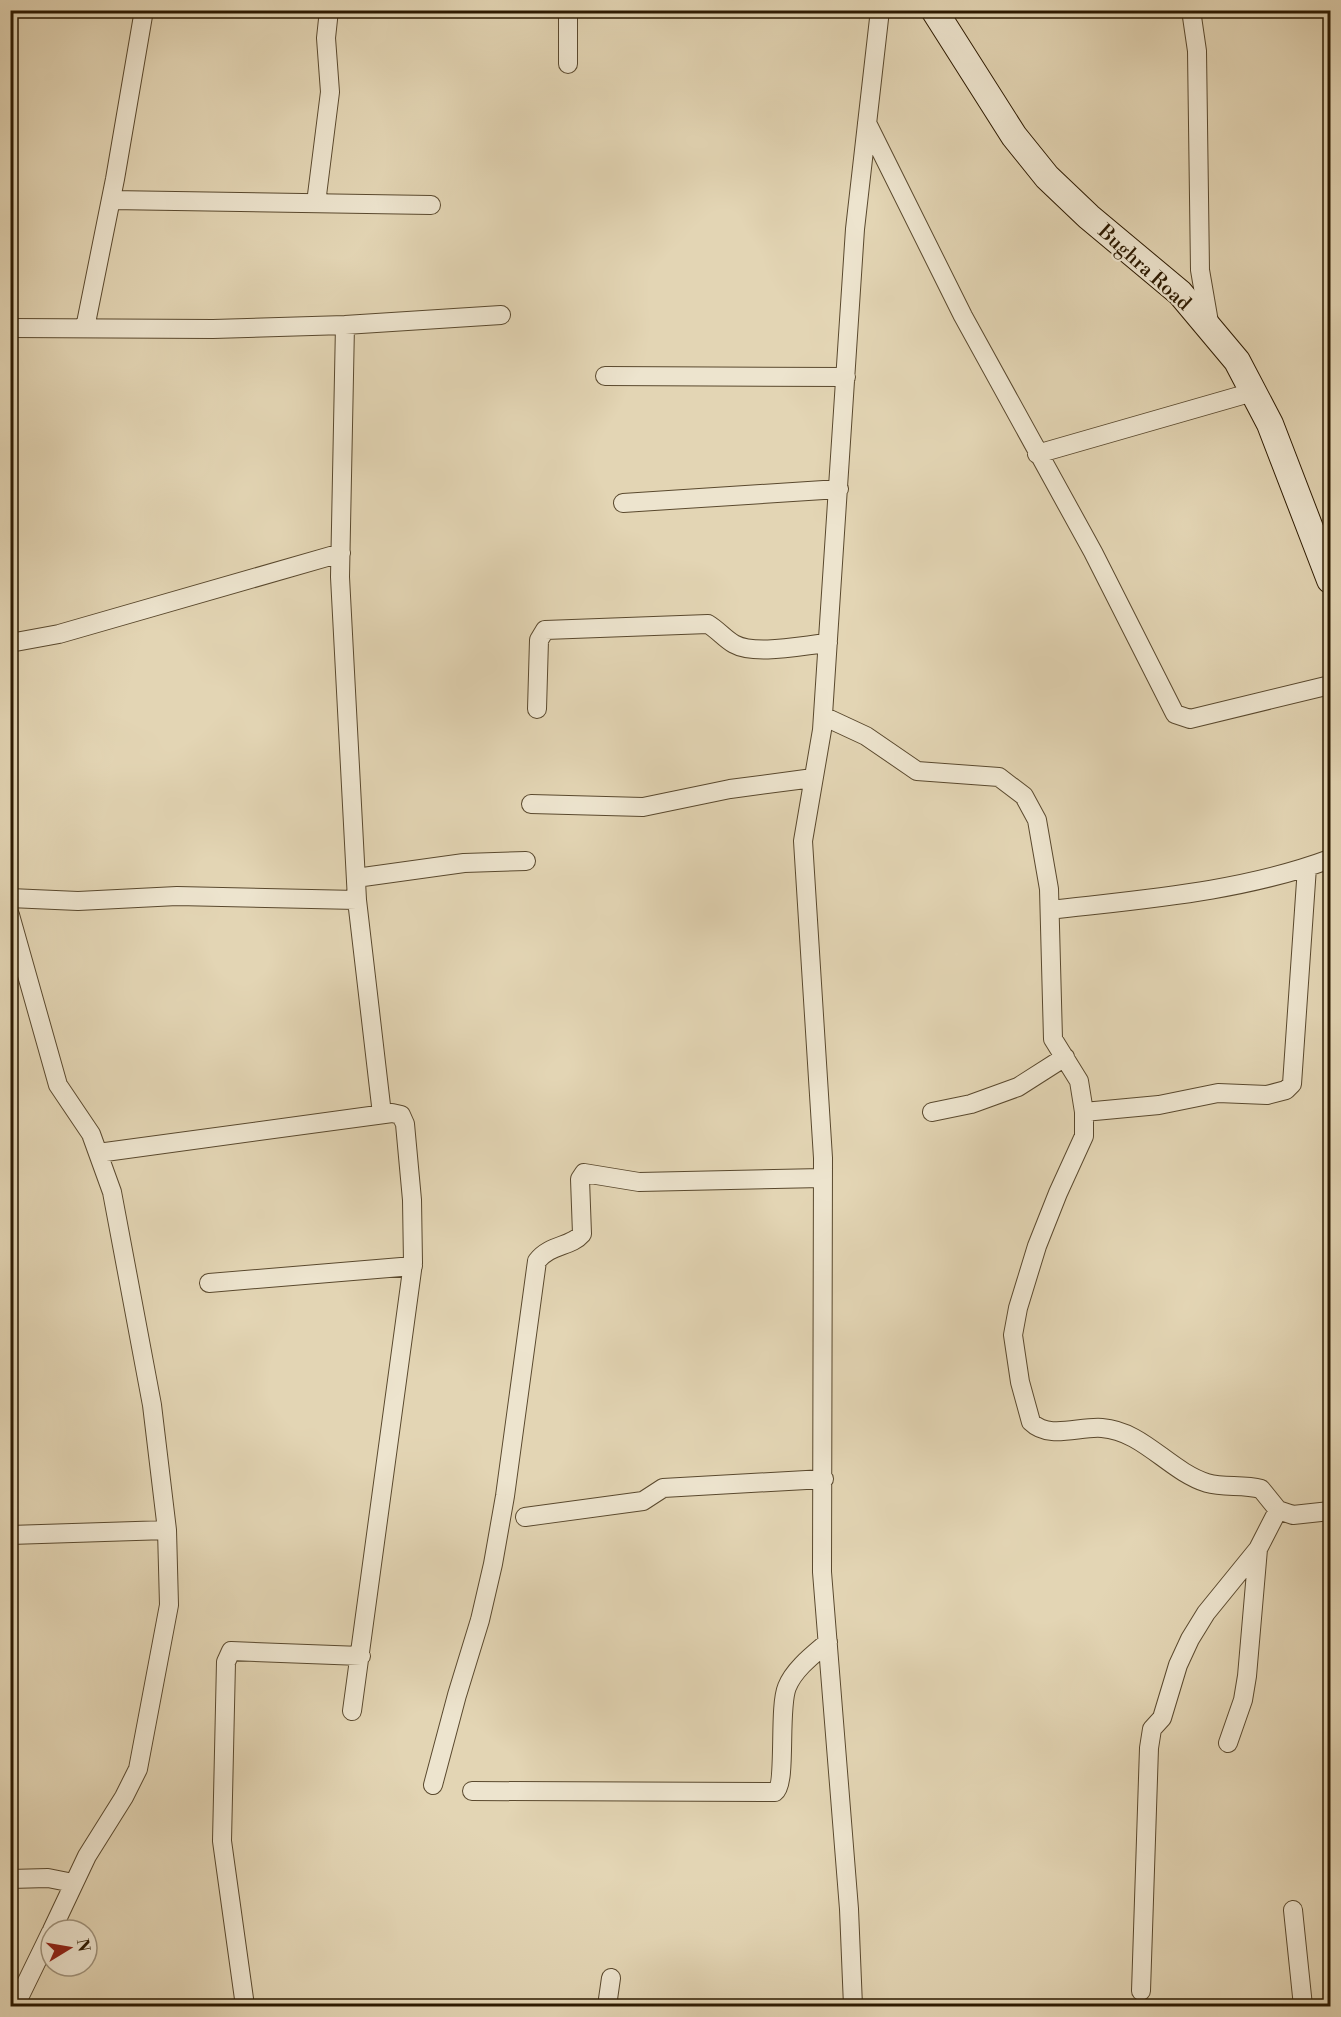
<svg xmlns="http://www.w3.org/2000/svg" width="1341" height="2017" font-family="'Libre Bodoni',serif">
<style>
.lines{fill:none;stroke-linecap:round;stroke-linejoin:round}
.street-casing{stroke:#5a492e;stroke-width:20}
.secondary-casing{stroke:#2d1a01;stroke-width:28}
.street{stroke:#ede4ce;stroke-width:18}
.secondary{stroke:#ede4ce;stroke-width:26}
.labels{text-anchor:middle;stroke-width:4.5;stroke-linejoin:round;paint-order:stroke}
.street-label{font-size:20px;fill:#2d1a01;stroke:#ede4ce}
</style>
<rect width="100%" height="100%" fill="#e3d5b4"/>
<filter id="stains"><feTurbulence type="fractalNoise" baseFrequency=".00333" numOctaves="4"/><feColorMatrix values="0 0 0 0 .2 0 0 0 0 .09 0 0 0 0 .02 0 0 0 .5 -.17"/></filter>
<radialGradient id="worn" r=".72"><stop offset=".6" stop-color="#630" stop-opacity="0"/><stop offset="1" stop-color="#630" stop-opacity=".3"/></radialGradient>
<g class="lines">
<defs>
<path id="street" d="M568,10V64
M1191,10L1197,51L1200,270L1210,328
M867,123L963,316L1093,552L1175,714L1190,719L1330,685
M111,200L431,205
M316,203L330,92L326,38L329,10
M345,325L340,577L357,900L382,1114
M10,328L213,329L345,325L501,315
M85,328L115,179L144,10
M605,376L846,377
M1037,454L1253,392
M623,503L839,489
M10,643L59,634L341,553
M537,709L539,640L545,630L708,624C718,630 725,639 734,644C755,656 804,645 828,643
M823,716L866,736L917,771L999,777L1024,796L1037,820L1049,889L1053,1039L1079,1081L1084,1112V1136L1058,1193L1037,1246L1018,1308L1013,1335L1020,1382L1031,1422C1049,1440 1079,1426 1102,1428C1143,1431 1169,1471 1207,1483C1224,1488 1243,1484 1261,1489L1278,1510L1293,1515L1330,1511
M531,804L643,807L730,789L813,778
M356,878L464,863L526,861
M10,898L78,901L177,896L357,900
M1050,910C1144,899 1241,892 1330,859
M10,915L58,1085L91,1134L112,1192L152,1405L167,1530L169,1605L138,1769L124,1797L87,1856L52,1930
M932,1112L971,1104L1018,1087L1065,1057
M1084,1112L1159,1105L1218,1093L1267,1095L1286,1090L1292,1084L1307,867
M98,1153L392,1113L401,1115L405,1124L412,1200L413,1263L352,1711
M209,1283L413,1266
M525,1517L643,1501L663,1488L824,1479
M10,1535L167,1530
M1228,1743L1243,1700L1247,1676L1258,1549
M433,1785L457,1695L480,1620L493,1564L505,1496L537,1261C550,1244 571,1247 582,1234L580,1179L584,1173L639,1182L822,1178
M472,1791L775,1792C787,1784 778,1709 787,1687C794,1669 814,1654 828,1642
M10,1879L48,1878L73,1883
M1293,1910L1303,2006
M1141,1991L1149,1748L1152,1729L1162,1718L1178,1665L1190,1639L1206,1613L1258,1549L1278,1510
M15,2006L51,1932
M245,2006L222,1841L226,1662L231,1651L361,1656
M607,2006L611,1978
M853,2006L849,1909L822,1572L823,1158L803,841L822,730L855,229L880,10"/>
<path id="secondary" d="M934,10L1014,136L1047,177L1089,217L1180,293L1237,361L1270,424L1330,580"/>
</defs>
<!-- street casing -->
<use href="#street" class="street-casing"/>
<!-- secondary casing -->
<use href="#secondary" class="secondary-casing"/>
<!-- street -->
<use href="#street" class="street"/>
<!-- secondary -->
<use href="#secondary" class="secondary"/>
</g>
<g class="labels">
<!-- street labels -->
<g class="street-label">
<text transform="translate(1145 267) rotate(42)" y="7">Bughra Road</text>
</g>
</g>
<!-- margin -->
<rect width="1341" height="2017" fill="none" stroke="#e3d5b4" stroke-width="36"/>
<rect x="12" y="12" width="1317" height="1993" fill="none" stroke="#2d1a01" stroke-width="3"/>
<rect x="18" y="18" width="1305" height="1981" fill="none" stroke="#2d1a01" stroke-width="1.5"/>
<!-- north arrow -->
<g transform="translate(69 1948) rotate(79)"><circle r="28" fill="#ede4ce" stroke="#a0937c" stroke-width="1.5"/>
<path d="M0-4.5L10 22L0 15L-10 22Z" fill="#8f2418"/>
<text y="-9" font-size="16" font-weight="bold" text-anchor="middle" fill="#2d1a01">N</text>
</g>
<rect width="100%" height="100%" filter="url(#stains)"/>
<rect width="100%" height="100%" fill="url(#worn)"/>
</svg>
